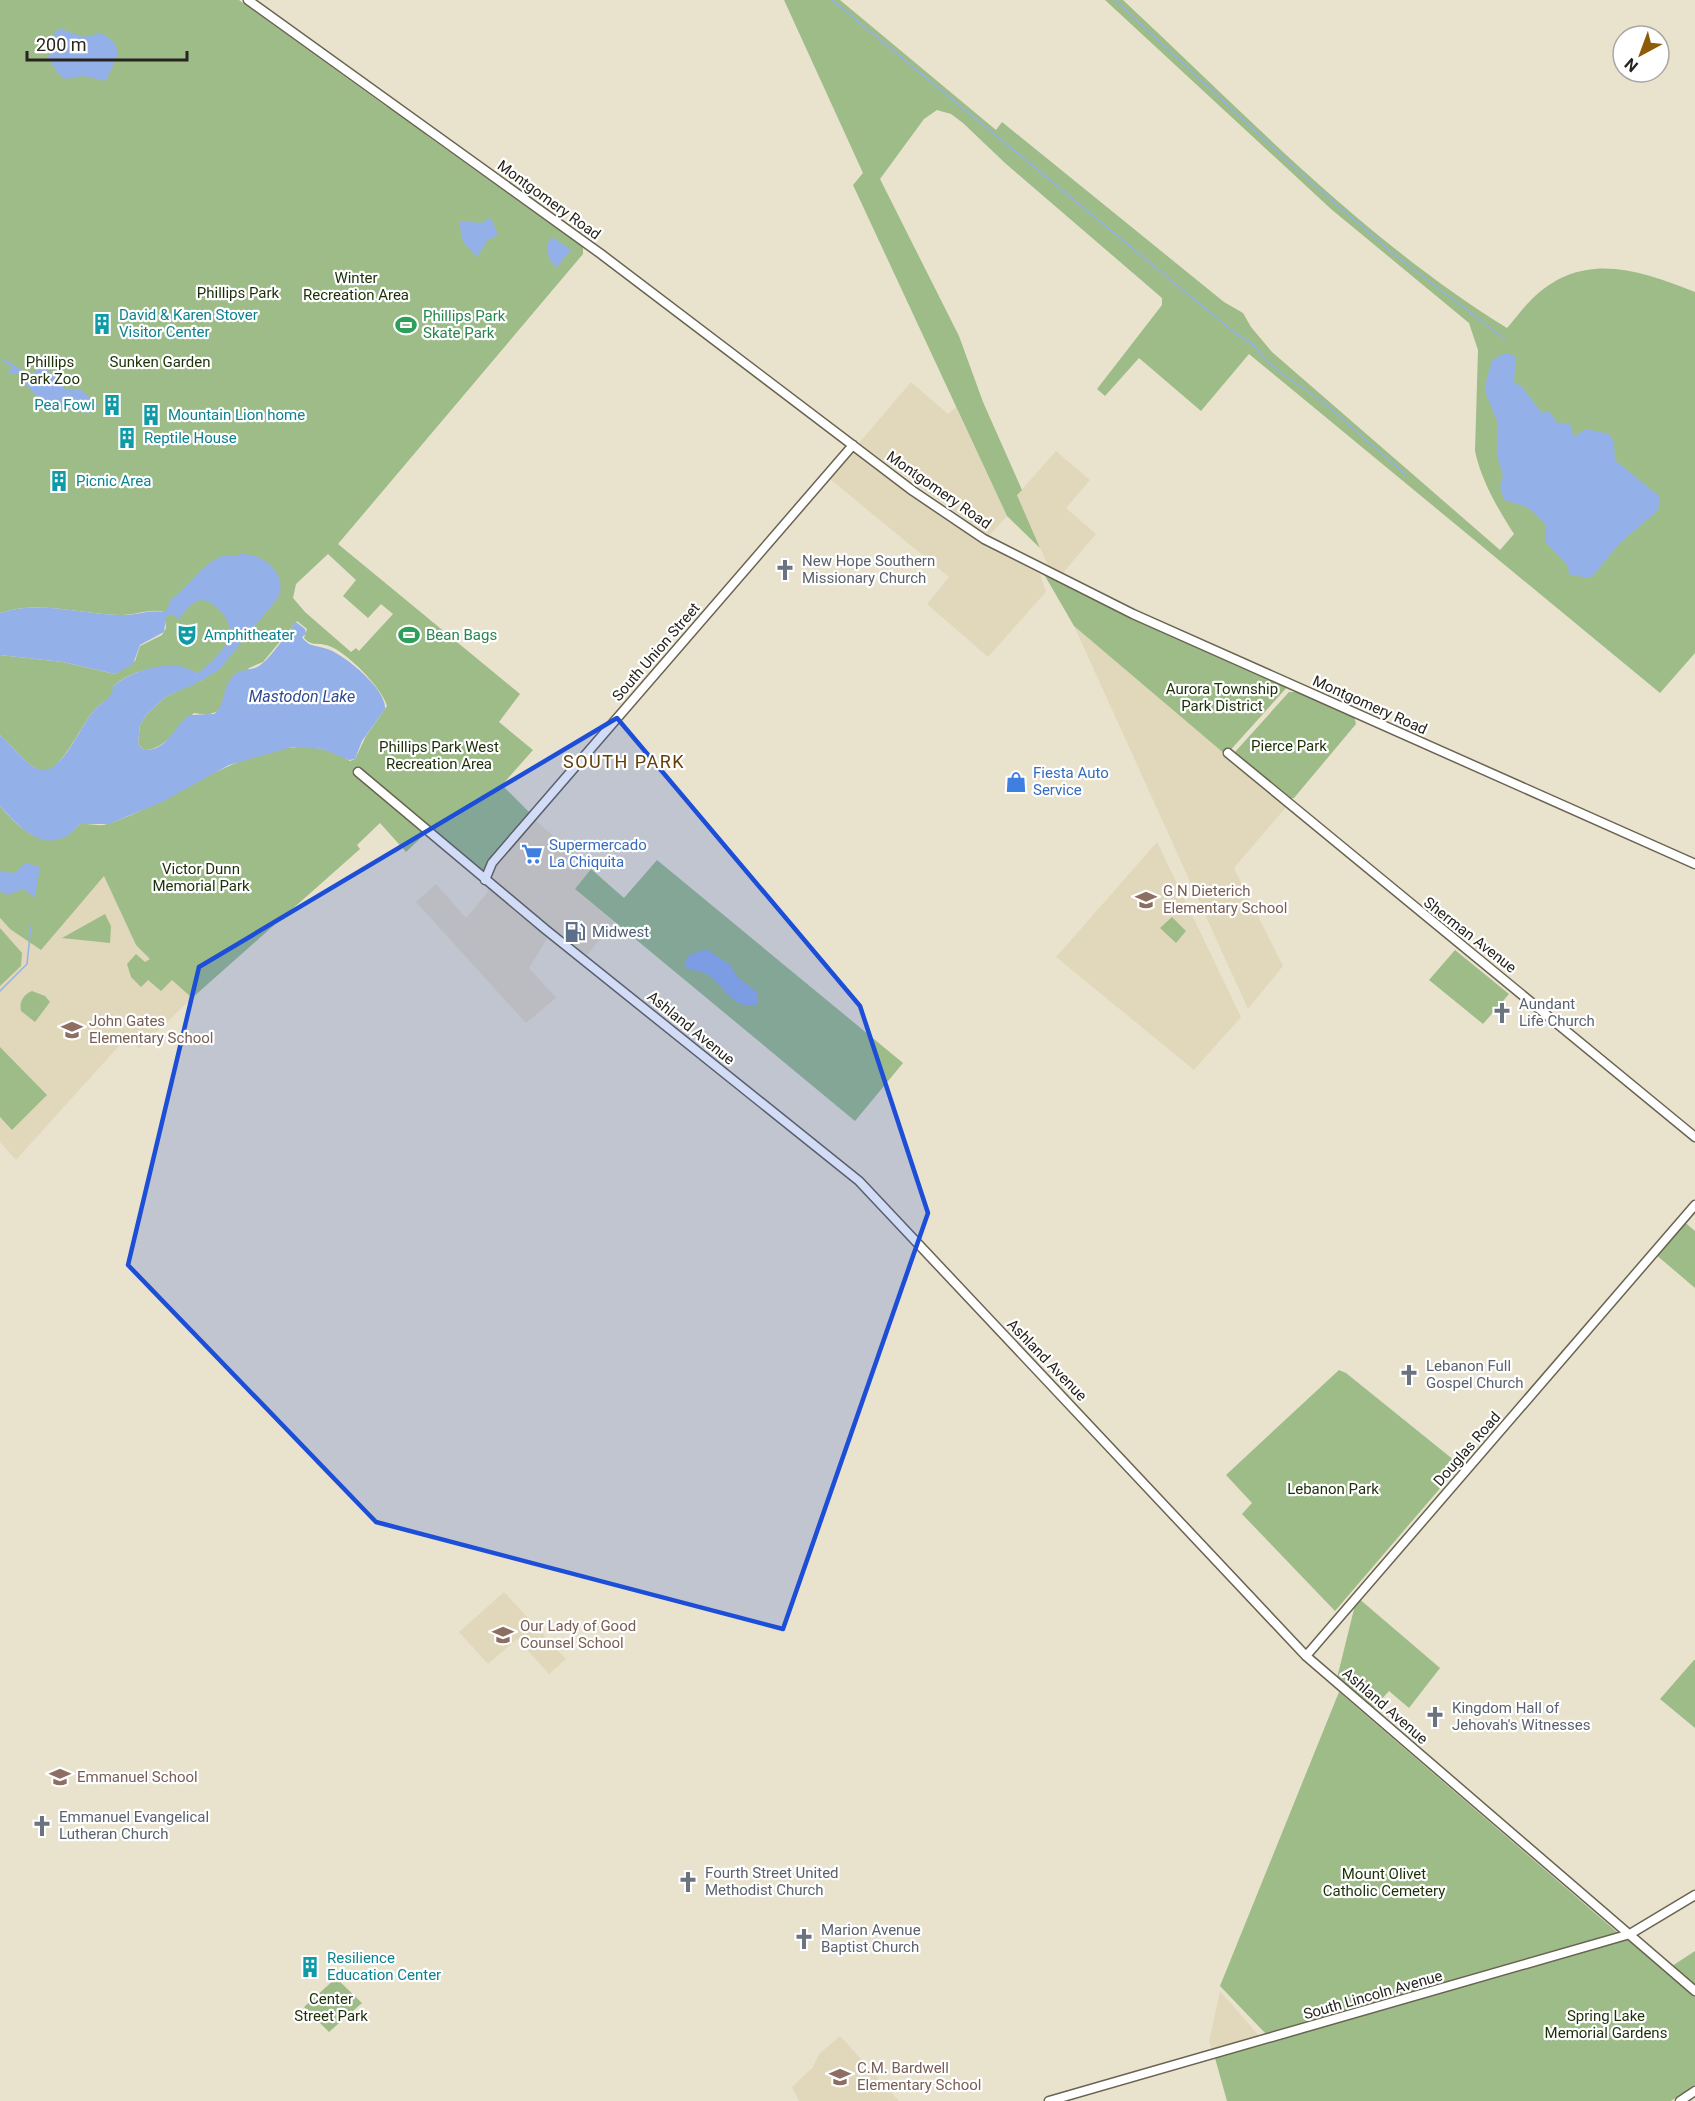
<svg xmlns="http://www.w3.org/2000/svg" width="1695" height="2101" font-family="Roboto,sans-serif">
<style>
.built{fill:#e1d8bc}
.green{fill:#9dbc88;fill-rule:evenodd}
.water{fill:#94b0e8}
.lines{fill:none;stroke-linecap:round;stroke-linejoin:round}
.stream{stroke:#94b0e8;stroke-width:1.5}
.tertiary-casing{stroke:#696351;stroke-width:11}
.tertiary{stroke:#fff;stroke-width:8}
.marked{fill:#1d4ed8;fill-opacity:0.2;stroke:#1d4ed8;stroke-width:4.5;stroke-linejoin:round}
.labels{text-anchor:middle;stroke-width:4.5;stroke-linejoin:round;paint-order:stroke}
.street-label{font-size:15px;fill:#27241d;stroke:#fff}
.park-label{font-size:15px;fill:#1b3006;stroke:#fff}
.culture-label{font-size:15px;fill:#0d838f;stroke:#fff;text-anchor:start}
.leisure-label{font-size:15px;fill:#27864d;stroke:#fff;text-anchor:start}
.worship-label{font-size:15px;fill:#5b616d;stroke:#fff;text-anchor:start}
.shop-label{font-size:15px;fill:#366cbe;stroke:#fff;text-anchor:start}
.education-label{font-size:15px;fill:#785e54;stroke:#fff;text-anchor:start}
.service-label{font-size:15px;fill:#4e5e75;stroke:#fff;text-anchor:start}
.water-label{font-size:16px;font-style:italic;fill:#2e4b8f;stroke:#fff}
.quarter-label{font-size:18px;letter-spacing:1.5px;fill:#623e0a;stroke:#fff}
</style>
<rect width="100%" height="100%" fill="#e9e3ce"/>
<!-- built -->
<path class="built" d="M911,382L948,414L956,407L1007,516L989,536L859,443Z
M854,450L989,547L1040,574L1046,592L988,657L927,604L949,577L830,479Z
M1056,451L1090,480L1066,508L1096,534L1062,574L1049,568L1017,495Z
M1074,626L1287,806L1234,868L1283,966L1248,1009Z
M535,820L591,869L575,889L614,922L587,955L553,929L529,968L556,998L526,1023L416,902L436,884L466,918L487,893L492,870Z
M1157,842L1241,1017L1194,1070L1056,957Z
M104,875L136,945L192,998L139,1049L127,1037L16,1160L0,1142V918L10,929Z
M504,1592L566,1659L549,1674L517,1639L488,1664L459,1632Z
M1220,1991L1262,2039L1213,2052L1209,2042Z
M840,2036L899,2101H799L792,2087L813,2067L819,2054Z"/>
<!-- green -->
<path class="green" d="M0,0H239L387,107L389,103L429,130L426,135L583,247V254L338,544L520,694L499,722L533,750L502,785L532,815L492,863L485,880L426,833L406,852L380,823L357,845L360,849L192,998L172,980L161,991L148,980L141,987L131,977L127,964L136,954L145,962L150,959L136,945L104,876L41,950L10,929L0,918V806C15,823 39,850 65,836C71,833 75,828 80,824C88,823 99,827 107,824C179,803 275,713 350,761L355,759L366,736L387,706C382,688 347,652 329,646C319,642 312,647 304,638L307,629L297,621L263,662L249,668L218,711L208,715L194,713C180,725 164,751 144,750L138,744L140,725L148,713L167,696L202,680L198,673C169,663 138,666 113,686V694C106,701 98,705 92,713C82,725 59,774 43,771C28,768 12,745 0,735V655L63,662L115,674L135,661L140,646L162,635L166,628L164,612C150,608 135,616 119,615C80,614 38,600 0,613ZM328,554L356,580L343,596L368,618L381,604L393,614L359,651L356,648L351,652L305,612L293,598L296,584Z
M784,0H840L996,130L1002,122L1224,302L1243,313L1251,327L1272,352L1500,550L1514,534C1498,509 1481,480 1475,451L1478,350L1469,323L1331,209L1105,0H1123C1245,114 1364,240 1507,328C1515,319 1522,309 1531,300C1581,250 1638,269 1695,292V653L1660,693L1249,354L1201,411L1139,358L1105,396L1097,389L1162,305V298L1005,163L963,123L951,114L937,110L924,119L880,179L959,336L983,402L1022,490L1017,495L1040,548L1007,516L853,185L863,173Z
M1041,569L1289,685L1226,755L1074,626Z
M1289,692H1297L1354,716L1356,724L1294,798L1288,799L1235,752Z
M657,860L903,1063L855,1121L575,889L591,869L624,898Z
M105,914L111,926L110,943L62,938Z
M1172,917L1186,931L1176,943L1160,928Z
M0,928L22,953L21,966L0,986Z
M1455,950L1509,994L1483,1024L1429,980Z
M32,991L45,996L50,1002L35,1022L21,1011C19,1002 23,995 32,991Z
M0,1047L47,1095L12,1130L0,1117Z
M1682,1220L1695,1231V1288L1654,1253Z
M1339,1370L1346,1373L1460,1465L1335,1611L1242,1514L1252,1503L1226,1475Z
M1357,1597L1440,1668L1409,1708L1389,1691L1371,1711L1336,1682Z
M1694,1660H1695V1728L1660,1699Z
M1339,1692L1618,1933L1267,2035L1220,1986Z
M1627,1939L1695,1997V2085L1671,2101H1227L1215,2058Z
M1695,1951V1990L1669,1968Z
M336,1978L362,2003L329,2032L304,2007Z"/>
<!-- water -->
<path class="water" d="M59,28L83,37L102,33L115,43L118,54L106,81L83,76L66,79L59,75L48,58L52,37Z
M491,218L498,235L488,240L477,257L463,242L459,221L481,223Z
M552,237L571,250L557,267C547,262 544,244 552,237Z
M1505,353L1516,356L1514,382L1522,387L1542,413L1548,411L1559,424L1567,423L1572,427L1573,437L1586,429L1609,434L1614,442L1615,460L1659,496L1660,506L1655,513L1620,543L1591,578L1570,575L1567,565L1546,543V524L1527,507L1504,500L1500,487L1503,475L1497,456V421L1486,394V382L1492,360Z
M28,354L52,374L57,375L65,390L80,389L98,405C97,406 92,412 91,412C84,416 40,399 33,393C28,388 23,379 18,373H8L12,367L0,359C11,359 20,373 33,374L39,368Z
M241,554C263,553 289,575 278,598L219,670L195,684L167,696L148,713L140,725L138,744L144,750C168,751 173,727 189,715L214,714C226,705 222,687 233,676C241,668 251,671 259,666C272,657 286,634 296,622L305,629L306,634L302,637C309,648 319,645 330,650C347,657 387,690 385,709L362,741L355,759L349,760L322,749L292,747L229,765L162,802L109,824H80C76,827 74,831 70,834C41,854 17,824 0,806V735C12,745 24,763 38,769C59,779 81,726 92,713C98,705 106,701 112,694L113,686C130,672 159,663 180,666C186,667 192,671 198,673C217,658 242,636 222,613C203,592 194,599 179,619L172,614L166,617L164,632L140,645L133,664L115,674L63,662L0,655V613C38,600 80,614 119,615C135,616 150,609 164,612L168,608L170,600C188,588 199,567 218,558C227,553 232,559 241,554Z
M26,863L40,867L35,898L24,889L7,895L0,891V871L14,873Z
M706,949L730,965L737,977L758,993V1004C734,1012 726,987 708,975C701,970 693,971 686,968L685,964L688,956Z"/>
<g class="lines">
<!-- stream -->
<path class="stream" d="M832,0L1235,333L1254,345L1261,355L1282,374L1322,401L1406,475
M1115,0L1298,171L1396,256L1505,339
M0,991L27,964L31,926"/>
<defs>
<path id="tertiary" d="M248,0L601,254L913,491L984,539L1133,614L1695,864
M1228,753L1695,1137
M358,772L545,929L859,1181L1306,1656L1695,1991
M485,880L492,863L853,445
M1306,1656L1695,1205
M1049,2101L1630,1934L1695,1895
M1680,2101L1695,2091"/>
</defs>
<!-- tertiary casing -->
<use href="#tertiary" class="tertiary-casing"/>
<!-- tertiary -->
<use href="#tertiary" class="tertiary"/>
</g>
<!-- marked area -->
<path class="marked" d="M617,718L860,1006L928,1213L783,1629L376,1522L128,1265L199,967Z"/>
<!-- icons -->
<defs>
<symbol id="building-bare" viewBox="-9 -9 18 18"><path d="M-4-6H4V6H1V3H-1V6H-4ZM-2.5-4.3h1.7v1.8h-1.7ZM.8-4.3h1.7v1.8H.8ZM-2.5-1h1.7V.8h-1.7ZM.8-1h1.7V.8H.8Z" fill="#0f9aa8" stroke="#fff" stroke-width="2.5" paint-order="stroke"/></symbol>
<symbol id="stadium-bare" viewBox="-9 -9 18 18"><path d="M0-5a6.5 5 0 1 0 0 10a6.5 5 0 1 0 0-10ZM-3.5-1.8h7v3.6h-7Z" fill="#2e9e5b" stroke="#fff" stroke-width="2.5" paint-order="stroke"/></symbol>
<symbol id="church-bare" viewBox="-9 -9 18 18"><path d="M-1.2-6h2.4v3.5h3.3v2.4h-3.3V6h-2.4V-.1h-3.3v-2.4h3.3Z" fill="#6b7280" stroke="#fff" stroke-width="2.5" paint-order="stroke"/></symbol>
<symbol id="theatre-bare" viewBox="-9 -9 18 18"><path d="M-5-5.5Q0-4 5-5.5V0Q5 5 0 6Q-5 5-5 0ZM-3.3-2.5H-1v1.5H-3.3ZM1-2.5H3.3v1.5H1ZM-2.8 1Q0 5.5 2.8 1Z" fill="#0f9aa8" stroke="#fff" stroke-width="2.5" paint-order="stroke"/></symbol>
<symbol id="shop-bare" viewBox="-9 -9 18 18"><path d="M-5-2.5h2.3a2.7 3.5 0 0 1 5.4 0H5L5.5 6h-11ZM-1.5-2.5h3a1.5 2.3 0 0 0-3 0Z" fill="#3f7fe0" stroke="#fff" stroke-width="2.5" paint-order="stroke"/></symbol>
<symbol id="supermarket-bare" viewBox="-9 -9 18 18"><path d="M-6-5.5h2.5l.6 2H6L4.5 2H-2.5L-4.4-4H-6ZM-1.5 3.2a1.3 1.3 0 1 0 .1 0ZM3 3.2a1.3 1.3 0 1 0 .1 0Z" fill="#3f7fe0" stroke="#fff" stroke-width="2.5" paint-order="stroke"/></symbol>
<symbol id="school-bare" viewBox="-9 -9 18 18"><path d="M0-5L7-2L0 1L-7-2ZM-4 1L0 2.5L4 1V4Q0 6-4 4Z" fill="#8d6e63" stroke="#fff" stroke-width="2.5" paint-order="stroke"/></symbol>
<symbol id="fuel-bare" viewBox="-9 -9 18 18"><path d="M-5.5-6h7V0h2V4h1.3V-2.5L3-4.5l.8-.8L6-3V5H2.5V1h-1V6h-7ZM-4.2-4.7v3.2H.2V-4.7Z" fill="#5c6f8a" stroke="#fff" stroke-width="2.5" paint-order="stroke"/></symbol>
</defs>
<g fill-rule="evenodd">
<use href="#building-bare" x="87" y="309" width="30" height="30"/>
<use href="#stadium-bare" x="391" y="310" width="30" height="30"/>
<use href="#building-bare" x="97" y="390" width="30" height="30"/>
<use href="#building-bare" x="136" y="400" width="30" height="30"/>
<use href="#building-bare" x="112" y="423" width="30" height="30"/>
<use href="#building-bare" x="44" y="466" width="30" height="30"/>
<use href="#church-bare" x="770" y="555" width="30" height="30"/>
<use href="#theatre-bare" x="172" y="620" width="30" height="30"/>
<use href="#stadium-bare" x="394" y="620" width="30" height="30"/>
<use href="#shop-bare" x="1001" y="767" width="30" height="30"/>
<use href="#supermarket-bare" x="517" y="839" width="30" height="30"/>
<use href="#school-bare" x="1131" y="885" width="30" height="30"/>
<use href="#fuel-bare" x="560" y="917" width="30" height="30"/>
<use href="#church-bare" x="1487" y="998" width="30" height="30"/>
<use href="#school-bare" x="57" y="1015" width="30" height="30"/>
<use href="#church-bare" x="1394" y="1360" width="30" height="30"/>
<use href="#school-bare" x="488" y="1620" width="30" height="30"/>
<use href="#church-bare" x="1420" y="1702" width="30" height="30"/>
<use href="#school-bare" x="45" y="1762" width="30" height="30"/>
<use href="#church-bare" x="27" y="1811" width="30" height="30"/>
<use href="#church-bare" x="673" y="1867" width="30" height="30"/>
<use href="#church-bare" x="789" y="1924" width="30" height="30"/>
<use href="#building-bare" x="295" y="1952" width="30" height="30"/>
<use href="#school-bare" x="825" y="2062" width="30" height="30"/>
</g>
<g class="labels">
<!-- street labels -->
<g class="street-label">
<text transform="translate(549 200) rotate(36)" y="5">Montgomery Road</text>
<text transform="translate(939 490) rotate(35)" y="5">Montgomery Road</text>
<text transform="translate(656 652) rotate(-49)" y="5">South Union Street</text>
<text transform="translate(1370 705) rotate(24)" y="5">Montgomery Road</text>
<text transform="translate(1470 935) rotate(38)" y="5">Sherman Avenue</text>
<text transform="translate(691 1028) rotate(39)" y="5">Ashland Avenue</text>
<text transform="translate(1047 1360) rotate(46)" y="5">Ashland Avenue</text>
<text transform="translate(1467 1449) rotate(-49)" y="5">Douglas Road</text>
<text transform="translate(1385 1706) rotate(41)" y="5">Ashland Avenue</text>
<text transform="translate(1373 1995) rotate(-16)" y="5">South Lincoln Avenue</text>
</g>
<!-- park labels -->
<g class="park-label">
<text x="356" y="283">Winter<tspan x="356" dy="17">Recreation Area</tspan></text>
<text x="238" y="298">Phillips Park</text>
<text x="50" y="367">Phillips<tspan x="50" dy="17">Park Zoo</tspan></text>
<text x="160" y="367">Sunken Garden</text>
<text x="1222" y="694">Aurora Township<tspan x="1222" dy="17">Park District</tspan></text>
<text x="1289" y="751">Pierce Park</text>
<text x="439" y="752">Phillips Park West<tspan x="439" dy="17">Recreation Area</tspan></text>
<text x="201" y="874">Victor Dunn<tspan x="201" dy="17">Memorial Park</tspan></text>
<text x="1333" y="1494">Lebanon Park</text>
<text x="1384" y="1879">Mount Olivet<tspan x="1384" dy="17">Catholic Cemetery</tspan></text>
<text x="331" y="2004">Center<tspan x="331" dy="17">Street Park</tspan></text>
<text x="1606" y="2021">Spring Lake<tspan x="1606" dy="17">Memorial Gardens</tspan></text>
</g>
<!-- culture labels -->
<g class="culture-label">
<text x="119" y="320">David &amp; Karen Stover<tspan x="119" dy="17">Visitor Center</tspan></text>
<text x="95" y="410" text-anchor="end">Pea Fowl</text>
<text x="168" y="420">Mountain Lion home</text>
<text x="144" y="443">Reptile House</text>
<text x="76" y="486">Picnic Area</text>
<text x="204" y="640">Amphitheater</text>
<text x="327" y="1963">Resilience<tspan x="327" dy="17">Education Center</tspan></text>
</g>
<!-- leisure labels -->
<g class="leisure-label">
<text x="423" y="321">Phillips Park<tspan x="423" dy="17">Skate Park</tspan></text>
<text x="426" y="640">Bean Bags</text>
</g>
<!-- worship labels -->
<g class="worship-label">
<text x="802" y="566">New Hope Southern<tspan x="802" dy="17">Missionary Church</tspan></text>
<text x="1519" y="1009">Aundant<tspan x="1519" dy="17">Life Church</tspan></text>
<text x="1426" y="1371">Lebanon Full<tspan x="1426" dy="17">Gospel Church</tspan></text>
<text x="1452" y="1713">Kingdom Hall of<tspan x="1452" dy="17">Jehovah's Witnesses</tspan></text>
<text x="59" y="1822">Emmanuel Evangelical<tspan x="59" dy="17">Lutheran Church</tspan></text>
<text x="705" y="1878">Fourth Street United<tspan x="705" dy="17">Methodist Church</tspan></text>
<text x="821" y="1935">Marion Avenue<tspan x="821" dy="17">Baptist Church</tspan></text>
</g>
<!-- shop labels -->
<g class="shop-label">
<text x="1033" y="778">Fiesta Auto<tspan x="1033" dy="17">Service</tspan></text>
<text x="549" y="850">Supermercado<tspan x="549" dy="17">La Chiquita</tspan></text>
</g>
<!-- education labels -->
<g class="education-label">
<text x="1163" y="896">G N Dieterich<tspan x="1163" dy="17">Elementary School</tspan></text>
<text x="89" y="1026">John Gates<tspan x="89" dy="17">Elementary School</tspan></text>
<text x="520" y="1631">Our Lady of Good<tspan x="520" dy="17">Counsel School</tspan></text>
<text x="77" y="1782">Emmanuel School</text>
<text x="857" y="2073">C.M. Bardwell<tspan x="857" dy="17">Elementary School</tspan></text>
</g>
<!-- service labels -->
<g class="service-label">
<text x="592" y="937">Midwest</text>
</g>
<!-- water labels -->
<g class="water-label">
<text x="302" y="702">Mastodon Lake</text>
</g>
<!-- quarter labels -->
<g class="quarter-label">
<text x="624" y="768">SOUTH PARK</text>
</g>
</g>
<!-- north arrow -->
<g transform="translate(1641 54) rotate(221)"><circle r="28" fill="#ffffff" stroke="#a9a7a5" stroke-width="1.5"/>
<path d="M0-4.5L10 22L0 15L-10 22Z" fill="#8e5b08"/>
<text y="-9" font-size="16" font-weight="bold" text-anchor="middle" fill="#27241d">N</text>
</g>
<!-- scale -->
<path d="M27 51v9h160v-9" fill="none" stroke="#27241d" stroke-width="3"/>
<text x="36" y="51" font-size="18" fill="#27241d" stroke="#ffffff" stroke-width="4.5" paint-order="stroke">200 m</text>
</svg>
